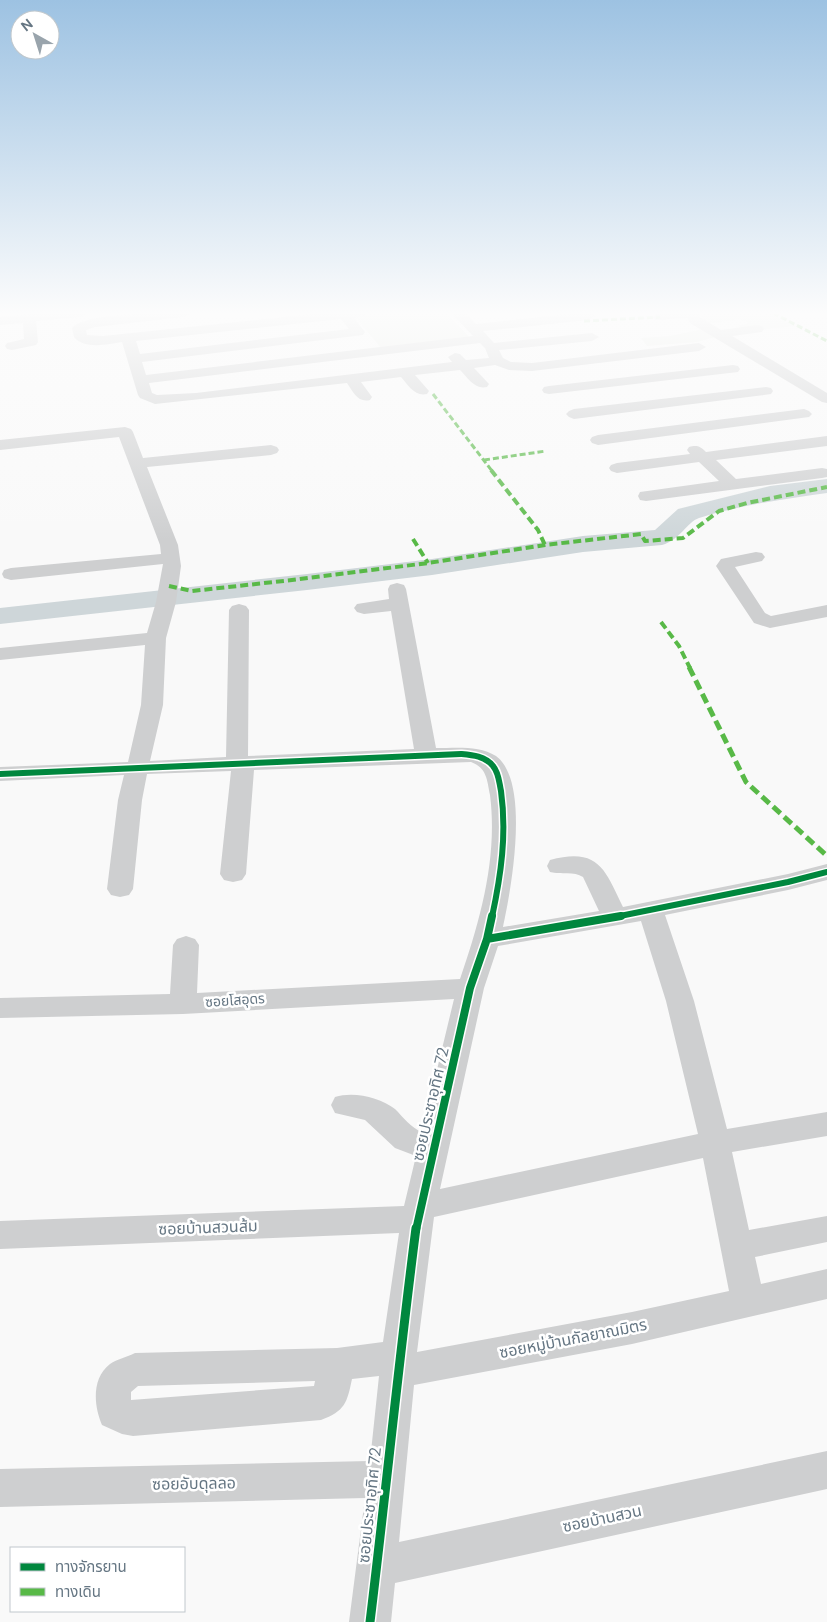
<svg xmlns="http://www.w3.org/2000/svg" width="827" height="1622" font-family="'DM Sans','Noto Sans Thai',sans-serif">
<style>
.green{fill:#e8ebe6}
.lines{fill:none;stroke-linecap:round;stroke-linejoin:round}
.river{fill:#ced6d9;fill-rule:evenodd}
.minor{fill:#cecfd0;fill-rule:evenodd}
.quiet-far2{stroke:#58b947;stroke-width:3;stroke-dasharray:6 3;stroke-linecap:butt}
.quiet-far1{stroke:#58b947;stroke-width:4;stroke-dasharray:8 4;stroke-linecap:butt}
.quiet{stroke:#58b947;stroke-width:5;stroke-dasharray:10 5;stroke-linecap:butt}
.cycleway-far2-casing{stroke:#fff;stroke-width:9}
.cycleway-far1-casing{stroke:#fff;stroke-width:11}
.cycleway-casing{stroke:#fff;stroke-width:12}
.cycleway-far2{stroke:#00873e;stroke-width:6}
.cycleway-far1{stroke:#00873e;stroke-width:8}
.cycleway{stroke:#00873e;stroke-width:9}
.labels{text-anchor:middle;stroke-width:5;stroke-linejoin:round;paint-order:stroke}
.street-label{font-size:14px;fill:#657683;stroke:#fff}
.near-street-label{font-size:16px;fill:#657683;stroke:#fff}
</style>
<rect width="100%" height="100%" fill="#f9f9f9"/>
<!-- green -->
<path class="green" d="M383,313H447L471,339L381,348L356,318L362,316Z
M714,313H771L795,326L748,331L738,326L749,323L740,319L707,324L704,322L700,315Z
M703,329L719,336L697,342L647,346L641,338L670,336Z"/>
<g class="lines">
<!-- river -->
<path class="river" d="M827,479V493C784,499 740,505 699,518C687,522 680,540 662,545L583,552L432,575L307,590L0,624V608L307,574L432,559L583,536L655,530L678,509L770,486Z"/>
<!-- minor -->
<path class="minor" d="M41,313H88L81,317L36,321L38,342L36,345L12,350L7,349L5,346L7,343L24,339L23,323L0,325V317Z
M148,313H191L184,317L95,327L86,330L87,335L103,336L322,313H367L365,316L354,318L365,332L363,335L142,362L146,375L473,336L451,313H465L476,324L578,313H592L595,316L588,320L483,331L494,343L592,333L599,337L592,341L499,350L503,358L511,362L532,363L699,343L706,347L699,351L532,371L509,370L495,365L474,368L489,384L487,387C475,390 468,378 460,370L415,375L429,391L427,394C415,397 408,385 401,377L361,382L372,397L370,400C358,403 353,392 347,383L155,404L140,398L138,395L122,342C108,344 85,350 74,337L72,328C83,315 130,315 148,313ZM341,319L349,329L140,354L136,341ZM480,343L485,348L489,358L466,360L460,354L455,353L448,357L452,362L196,393L157,395L152,393L149,383Z
M660,313H700V317L721,330L757,325L762,326L764,329L762,332L732,336L827,393V403L822,402L690,323L687,318L655,320L653,317L655,314Z
M733,365L738,366L740,369L738,372L549,394L544,393L542,390L544,387L549,386Z
M766,387L771,388L773,391L771,394L574,419L569,417L566,414L569,411L574,409Z
M804,409L809,411L812,414L809,417L598,445L592,443L590,440L592,437L598,435Z
M125,427L131,429L133,432L143,458L271,445L277,447L279,450L277,453L271,455L147,467L178,545L181,566L176,602L166,638L163,705L150,761L226,757L229,610L232,606L239,604L246,606L249,610L248,756L414,749L391,611L364,614L357,612L354,608L357,604L389,599L388,589L390,585L397,583L404,585L406,589L436,748C455,748 479,745 496,756C531,782 511,890 503,927L599,911L583,877C574,871 561,875 550,872L547,866L550,860C599,847 605,870 623,907L788,874L827,864V880L788,890L665,915L694,1001L727,1129L827,1112V1136L732,1152L749,1230L827,1216V1242L755,1257L761,1284L827,1269V1299L632,1344L414,1385L399,1542L827,1451V1489L395,1583L391,1622H349L365,1498L0,1507V1469L370,1461L379,1376L352,1379C347,1403 345,1411 321,1420L133,1436L122,1434L102,1425C94,1406 91,1379 110,1364C117,1359 127,1357 135,1353L337,1348L383,1342L399,1233L0,1249V1221L404,1206L416,1156L395,1148L365,1120L335,1113L331,1105L335,1097C353,1091 380,1097 395,1109C403,1117 411,1128 422,1132L454,999L183,1014L0,1018V998L170,994L173,945L177,939L186,936L195,939L199,945L197,993L460,979C480,921 498,858 490,795C487,780 487,768 471,762L254,770L246,874L242,880L233,882L224,880L220,874L231,771L147,774L142,800L133,889L129,895L120,897L111,895L107,889L118,800L124,775L0,781V767L128,762L141,705L145,645L0,660V648L147,633L156,602L163,564L11,580L4,578L2,574L4,570L11,568L161,554L160,545L119,437L0,450V440ZM641,921L666,1001L698,1134L440,1189L484,988L498,946ZM703,1158L729,1291L632,1312L417,1352L434,1217ZM315,1381L314,1386L131,1400V1392L138,1386Z
M827,436V446L716,460L736,479L822,468L827,469V477L822,478L646,501L640,500L638,496L640,492L719,481L699,462L617,473L611,471L609,468L611,465L617,463L690,454L687,450L689,447C697,445 700,446 706,452Z
M756,552L762,553L765,557L762,561L735,567L765,613L771,616L827,605V617L770,628L754,623L716,566L721,559Z"/>
<!-- quiet-far2 -->
<path class="quiet-far2" d="M773,313L827,341
M584,321L660,317
M433,394L492,471
M484,460L546,451"/>
<!-- quiet-far1 -->
<path class="quiet-far1" d="M491,470L538,530L545,545
M413,539L428,563
M169,586L192,591L292,580L428,563L545,545L641,534L645,541L683,538L719,511L747,503L827,487
M661,622L679,646L690,668"/>
<!-- quiet -->
<path class="quiet" d="M689,667L746,782L827,856"/>
<defs>
<path id="cycleway-far2" d="M0,774L461,754C472,755 485,756 493,766C499,773 499,782 501,791C507,834 501,875 492,917
M615,917L788,882L827,872"/>
<path id="cycleway-far1" d="M487,939L492,916
M416,1230L470,988L487,939L621,916"/>
<path id="cycleway" d="M370,1622C386,1491 399,1359 416,1228"/>
</defs>
<!-- cycleway-far2 casing -->
<use href="#cycleway-far2" class="cycleway-far2-casing"/>
<!-- cycleway-far1 casing -->
<use href="#cycleway-far1" class="cycleway-far1-casing"/>
<!-- cycleway casing -->
<use href="#cycleway" class="cycleway-casing"/>
<!-- cycleway-far2 -->
<use href="#cycleway-far2" class="cycleway-far2"/>
<!-- cycleway-far1 -->
<use href="#cycleway-far1" class="cycleway-far1"/>
<!-- cycleway -->
<use href="#cycleway" class="cycleway"/>
</g>
<!-- sky -->
<linearGradient id="sky" x2="0" y2="1"><stop stop-color="#9dc2e2"/><stop offset="0.58" stop-color="#fcfcfc"/><stop offset="1" stop-color="#fcfcfc" stop-opacity="0"/></linearGradient>
<rect width="827" height="540" fill="url(#sky)"/>
<g class="labels">
<!-- street labels -->
<g class="street-label">
<text transform="translate(235 1000) rotate(-4)" y="5">ซอยโสอุดร</text>
</g>
<!-- near-street labels -->
<g class="near-street-label">
<text transform="translate(430 1104) rotate(-77)" y="6">ซอยประชาอุทิศ 72</text>
<text transform="translate(208 1227) rotate(-2)" y="6">ซอยบ้านสวนส้ม</text>
<text transform="translate(573 1338) rotate(-11)" y="6">ซอยหมู่บ้านกัลยาณมิตร</text>
<text transform="translate(194 1483) rotate(-1)" y="6">ซอยอับดุลลอ</text>
<text transform="translate(369 1505) rotate(-84)" y="6">ซอยประชาอุทิศ 72</text>
<text transform="translate(602 1518) rotate(-12)" y="6">ซอยบ้านสวน</text>
</g>
</g>
<!-- legend -->
<rect x="10" y="1547" width="175" height="65" fill="#ffffff" stroke="#c1c8cd"/>
<rect x="20" y="1563" width="25" height="8" fill="#00873e" stroke="#c1c8cd"/>
<text x="55" y="1572" font-size="15" fill="#657683">ทางจักรยาน</text>
<rect x="20" y="1588" width="25" height="8" fill="#58b947" stroke="#c1c8cd"/>
<text x="55" y="1597" font-size="15" fill="#657683">ทางเดิน</text>
<!-- north arrow -->
<g transform="translate(35 35) rotate(321)"><circle r="24" fill="#ffffff" stroke="#c1c8cd"/>
<path d="M0-4L9 19L0 12L-9 19Z" fill="#99a4ac"/>
<text y="-8" font-size="14" font-weight="bold" text-anchor="middle" fill="#657683">N</text>
</g>
</svg>
